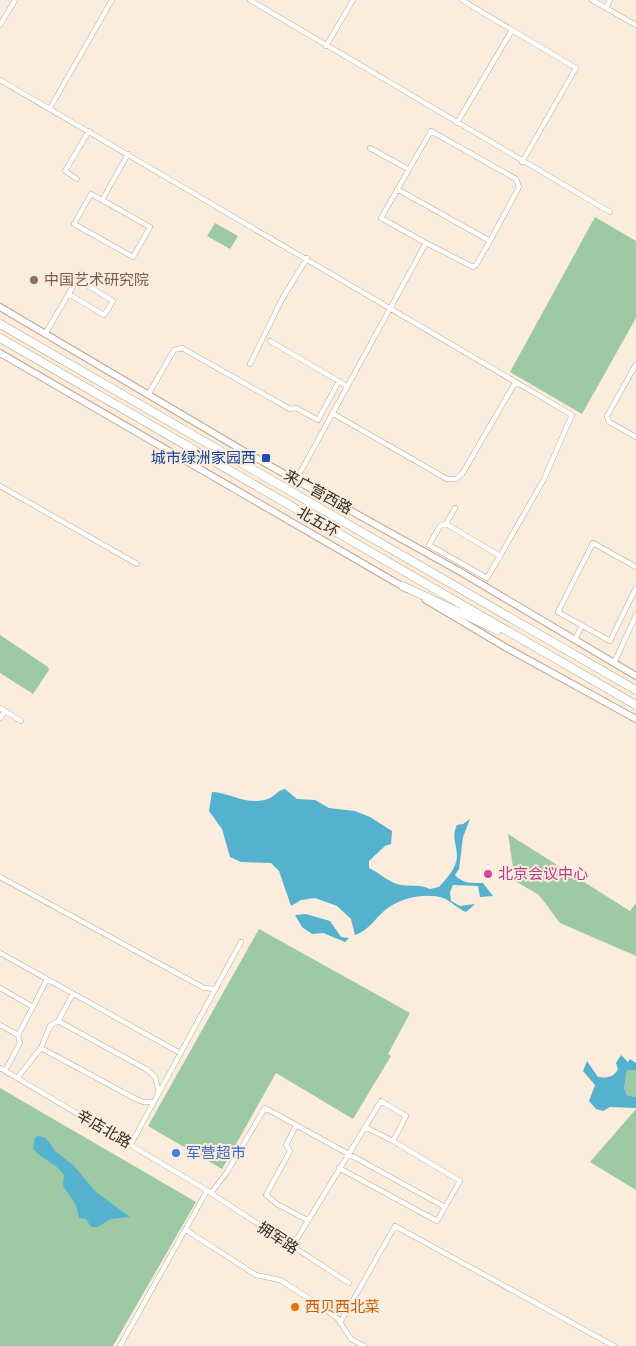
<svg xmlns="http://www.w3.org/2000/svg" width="636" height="1346" font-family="'IBM Plex Sans','Noto Sans SC',sans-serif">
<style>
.green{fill:#9ec9a5}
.water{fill:#55b2cf}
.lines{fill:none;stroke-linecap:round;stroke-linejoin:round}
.street-casing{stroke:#bda78e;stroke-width:5.5}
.secondary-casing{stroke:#bda78e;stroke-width:8}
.highway-casing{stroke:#bda78e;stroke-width:9}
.street{stroke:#fff;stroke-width:4.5}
.secondary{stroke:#fff;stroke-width:6}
.highway{stroke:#fff;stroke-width:8}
.education-dot{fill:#8d6e63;stroke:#fbedde;stroke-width:2}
.transit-dot{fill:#1a4fb4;stroke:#fbedde;stroke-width:2}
.hotel-dot{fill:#d1479c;stroke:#fbedde;stroke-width:2}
.shop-dot{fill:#3f7fe0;stroke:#fbedde;stroke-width:2}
.food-dot{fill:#e8710a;stroke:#fbedde;stroke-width:2}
.labels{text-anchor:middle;stroke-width:4;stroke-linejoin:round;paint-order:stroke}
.education-label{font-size:15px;fill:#785e54;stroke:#fbedde;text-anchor:start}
.transit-label{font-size:15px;fill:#164399;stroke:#fbedde;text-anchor:end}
.street-label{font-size:15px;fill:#342b21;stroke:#fbedde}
.hotel-label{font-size:15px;fill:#b23c85;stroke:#fbedde;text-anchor:start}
.shop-label{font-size:15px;fill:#366cbe;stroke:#fbedde;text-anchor:start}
.food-label{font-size:15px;fill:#c56008;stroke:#fbedde;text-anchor:start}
</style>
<rect width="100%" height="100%" fill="#fbedde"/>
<!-- green -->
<path class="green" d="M595,217L636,241V318L582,414L510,372Z
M215,223L238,236L230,249L207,236Z
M0,635L48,667L49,670L33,694L0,673Z
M508,834L630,911L636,903V956L560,923L539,895L515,881Z
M259,929L410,1013L388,1054L391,1056L353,1119L276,1073L222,1169L148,1126Z
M631,1069L636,1070V1097L627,1095L624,1088L627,1070Z
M0,1088L196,1202L113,1346H0Z
M636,1109V1190L590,1162Z"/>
<!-- water -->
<path class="water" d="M285,789L297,799L315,800L329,808L355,811L370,817L392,831L391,844L385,846L369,861V868C378,872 385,879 394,883C407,888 418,883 430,889L439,887C446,879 457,868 457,856C457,845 451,836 457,825L463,824L470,819L463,837L459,869L455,875C463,884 472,883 483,883L493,896L480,897L478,886L453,885L450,892L451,901L460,906L475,904L466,912C458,909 451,901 443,898C426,892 398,898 384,911C374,920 369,930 355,935L351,919L337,906L315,898L301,900L291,906L279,871L271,863L241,862L230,857L222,829L209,811L212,792C232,793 246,806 268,799C274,797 278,790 285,789Z
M306,914L330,921L341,937L349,938L345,942L323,933L312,934L302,927L295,915Z
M621,1055L628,1062L630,1059L636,1063V1070H627L624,1088L627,1095L636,1097V1108L610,1107L603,1111L596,1109L589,1101L595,1085L583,1071L587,1061L598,1077C607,1078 613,1078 618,1069L616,1063Z
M39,1136L46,1138L55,1151L74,1166L96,1192L130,1217L110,1219L98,1227H91L86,1219L79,1218L76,1205L63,1186L64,1175C56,1163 43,1160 33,1149L35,1137Z"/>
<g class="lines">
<defs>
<path id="street" d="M250,0L610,212
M462,0L512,30
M592,0L636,25
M606,8L610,0
M0,25L15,0
M326,46L353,0
M0,80L572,415L544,479L500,556L446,524L455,508
M50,108L112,0
M457,123L512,30L576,68L522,162
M370,148L408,169
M77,179L65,171L89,131
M397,189L490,241L476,265L473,267L426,243
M102,200L150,227L133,257L74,224L91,194L102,200L128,154
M69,294L104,315L113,301L77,279
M45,334L81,273
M270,341L347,386
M250,364L282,299L307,258
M636,364L607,416L609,422L636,437
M148,395L174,350L182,348L290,409L296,408L318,420L339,381
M332,413L447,479H456L462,474L515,383
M296,480L426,243L381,218L431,131L516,179L519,187L490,241
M0,486L137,564
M446,524L440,526L429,545L487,578L500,556
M636,567L593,543L558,612L610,641L636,588
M575,640L582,625
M614,663L636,615
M0,708L21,721
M0,718L5,711
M0,877L204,988L216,989
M0,953L180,1053
M0,988L33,1007L18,1035L20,1043L5,1071
M33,1007L47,979
M58,1021L146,1069L155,1077L159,1093
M0,1025L18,1035
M41,1048L132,1097L143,1102H154
M0,1068L203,1188L349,1283
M17,1078L41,1048L50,1026L58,1021L73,994
M296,1126L286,1145L290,1151L266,1195L277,1204L307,1220
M131,1144L241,942
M339,1168L437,1221L460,1181L393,1141L365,1127
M211,1193L227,1172L265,1108L445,1207
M186,1230L256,1275L280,1280L324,1308L338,1319L351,1339L364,1346
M292,1247L381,1101L406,1116L393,1141
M340,1323L395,1226L614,1346
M120,1346L207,1191"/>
<path id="secondary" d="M0,307L247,453L459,571L636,676
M0,353L407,589
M426,600L505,647L636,719"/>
<path id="highway" d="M0,324L636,690
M0,338L636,705
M403,586L497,630"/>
</defs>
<!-- street casing -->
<use href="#street" class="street-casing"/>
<!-- secondary casing -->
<use href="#secondary" class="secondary-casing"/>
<!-- highway casing -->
<use href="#highway" class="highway-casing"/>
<!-- street -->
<use href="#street" class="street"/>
<!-- secondary -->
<use href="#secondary" class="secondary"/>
<!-- highway -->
<use href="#highway" class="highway"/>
</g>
<!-- markers -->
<circle class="education-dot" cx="34" cy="280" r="5"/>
<rect class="transit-dot" x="261" y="453" width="10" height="10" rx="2.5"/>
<circle class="hotel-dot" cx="488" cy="874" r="5"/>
<circle class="shop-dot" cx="176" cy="1153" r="5"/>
<circle class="food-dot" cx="295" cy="1307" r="5"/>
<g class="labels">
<!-- education labels -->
<g class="education-label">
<text x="44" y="285">中国艺术研究院</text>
</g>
<!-- transit labels -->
<g class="transit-label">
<text x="256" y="463">城市绿洲家园西</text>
</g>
<!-- street labels -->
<g class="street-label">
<text transform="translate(318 492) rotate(29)" y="5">来广营西路</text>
<text transform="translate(318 522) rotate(30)" y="5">北五环</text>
<text transform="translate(104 1129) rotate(30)" y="5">辛店北路</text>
<text transform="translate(278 1238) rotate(33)" y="5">拥军路</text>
</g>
<!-- hotel labels -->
<g class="hotel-label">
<text x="498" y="879">北京会议中心</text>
</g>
<!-- shop labels -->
<g class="shop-label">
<text x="186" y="1158">军营超市</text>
</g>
<!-- food labels -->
<g class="food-label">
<text x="305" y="1312">西贝西北菜</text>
</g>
</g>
</svg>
